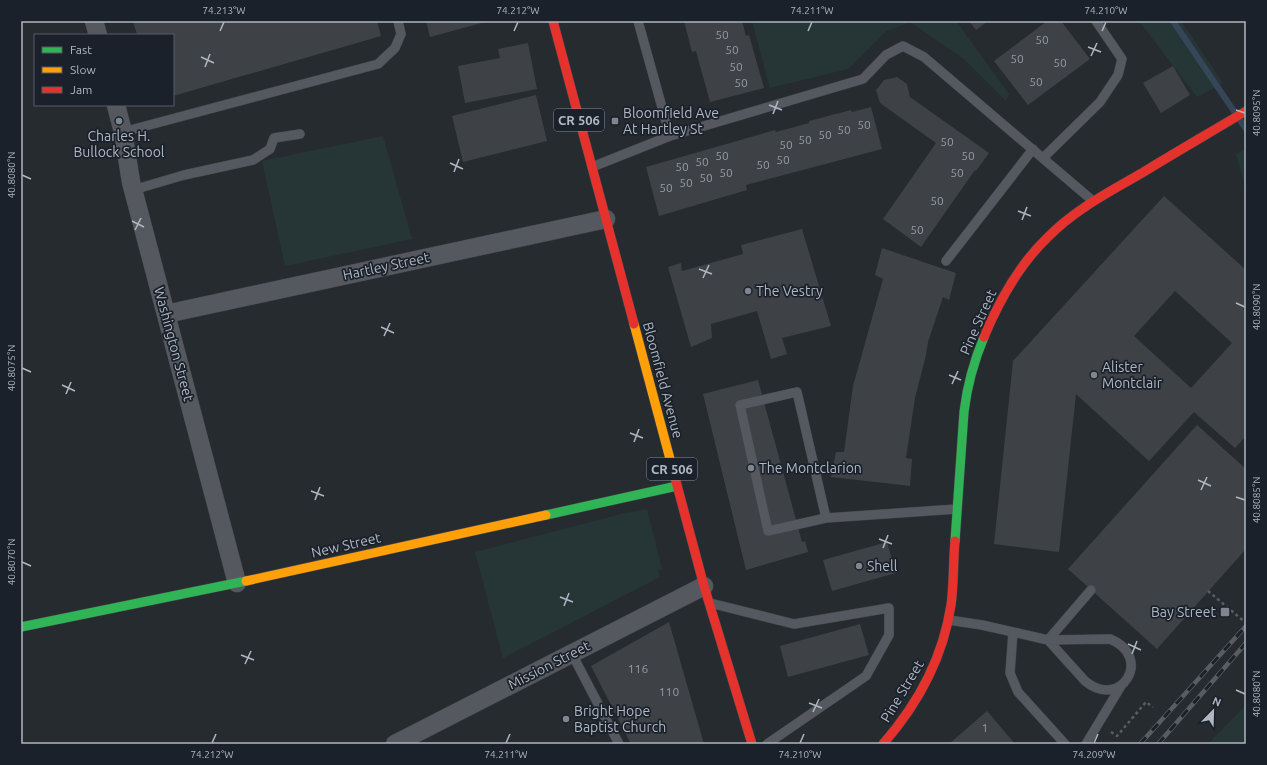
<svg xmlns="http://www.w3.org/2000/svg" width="1267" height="765" font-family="Ubuntu,sans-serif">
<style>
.green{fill:#263637}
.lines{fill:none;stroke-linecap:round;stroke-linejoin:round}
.stream{stroke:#364659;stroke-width:6}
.building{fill:#3e4247;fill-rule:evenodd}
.lane-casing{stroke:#44474b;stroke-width:10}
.street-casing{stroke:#44474b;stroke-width:19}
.fast-casing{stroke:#44474b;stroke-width:10}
.slow-casing{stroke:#44474b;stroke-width:10}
.jam-casing{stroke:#44474b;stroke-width:10}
.path{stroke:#595e63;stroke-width:2.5;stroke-dasharray:3 3;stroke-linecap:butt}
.lane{stroke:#55595f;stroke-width:9}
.street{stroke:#55595f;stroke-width:18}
.fast{stroke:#30b455;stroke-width:9}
.slow{stroke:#ff9f0a;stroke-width:9}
.jam{stroke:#e5322d;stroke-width:9}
.rail-casing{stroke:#595d62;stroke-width:4.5}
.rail{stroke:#1a212a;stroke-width:3;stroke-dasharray:9;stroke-linecap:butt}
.ticks{fill:none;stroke:#afb7c2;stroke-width:1.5}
.poi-dot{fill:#7f868f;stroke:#1a212a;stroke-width:1.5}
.labels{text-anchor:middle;stroke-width:3.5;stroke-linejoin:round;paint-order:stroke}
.number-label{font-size:12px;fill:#939aa3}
.shield{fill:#1a212a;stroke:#828a94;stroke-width:1}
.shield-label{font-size:13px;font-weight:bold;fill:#afb7c2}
.poi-label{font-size:14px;fill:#afb7c2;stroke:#1a212a;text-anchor:start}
.street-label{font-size:14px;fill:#afb7c2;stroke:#1a212a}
.neatline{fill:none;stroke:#afb7c2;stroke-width:1.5}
.ticks-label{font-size:10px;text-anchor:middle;fill:#afb7c2}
</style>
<rect width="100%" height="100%" fill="#262b30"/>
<!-- green -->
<path class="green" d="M752,21H956L1009,94L1006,101L964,59L910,22L885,32L848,69L770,88Z
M1139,21H1181L1223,83L1197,97Z
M383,136L412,239L285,266L262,161Z
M1246,149V189L1236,154Z
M647,509L662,569L658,570L660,577L503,658L475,552L621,514Z
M1246,705V744H1208Z"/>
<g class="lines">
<!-- stream -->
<path class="stream" d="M1173,21L1246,129"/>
</g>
<!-- building -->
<path class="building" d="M133,21H377L381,36L173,96V35H137Z
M426,21H489L430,37Z
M684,21H742L746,36L749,35L764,88L710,102L696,51L692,52Z
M969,21H988L976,30Z
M1047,21H1061L1090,59L1028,105L994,61Z
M528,43L537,89L465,103L458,66L500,58L498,49Z
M1173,66L1190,95L1161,113L1143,83Z
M897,77L907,84L910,97L989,153L976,171L975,170L921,247L883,219L936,143L880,103L876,90L884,80Z
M536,95L547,141L463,162L452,116Z
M871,107L882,149L746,185L747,190L659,216L646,167L775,130L776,132L809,123V121L851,110L852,112Z
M1164,196L1246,270V436L1235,448L1194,412L1149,461L1076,394L1059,552L994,544L1013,361ZM1175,291L1232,343L1191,388L1134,336Z
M802,229L831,326L782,338L787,354L771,359L757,311L711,324L712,338L691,347L668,267L681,263L682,271L743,254L741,245Z
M882,248L956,273L949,300L943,297L928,342L926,355L915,398L906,458L912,459L910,486L831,477L836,452H844L853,386L883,279L875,275Z
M758,380L802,542L805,541L808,552L746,570L703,394Z
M1197,425L1246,469V549L1157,649L1068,569Z
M887,542L896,573L832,591L823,560Z
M669,622L704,744H631L591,666Z
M860,624L869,655L788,677L780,646Z
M987,711L1015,744H949Z"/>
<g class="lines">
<defs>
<path id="lane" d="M638,21L670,136L863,79L886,55L903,46L924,57L1093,201
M123,132L378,64L395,48L401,34L398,21
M1043,158L1100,102L1118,75L1122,59L1096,21
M592,167L670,136
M133,190L184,175L253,160L270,149L274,138L300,134
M946,261L1033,149
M797,392L826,518L768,531L740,405Z
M826,518L957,509
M710,603L794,624L889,608V635L866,676L767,744
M949,620L982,625L1048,640L1110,639C1154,657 1121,711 1085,681L1048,640
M1013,632L1010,673L1018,692L1065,744
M1048,640L1091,590
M572,654L619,744
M1086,744L1121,686"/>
<path id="street" d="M94,21L98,35
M116,105L123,132L131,182L237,583
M166,314L606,219
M395,744L704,586"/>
<path id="fast" d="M546,515L677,486
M955,541L964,412C967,386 974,361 984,337
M21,627L246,581"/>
<path id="slow" d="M634,324L674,474
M246,581L546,515"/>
<path id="jam" d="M553,21L634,324
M984,337C999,301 1019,265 1047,238C1074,210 1109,192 1142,173C1176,152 1211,132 1246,111
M674,474L704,586L752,744
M883,744C918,704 943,658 951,605C954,584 953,562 955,541"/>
</defs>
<!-- lane casing -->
<use href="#lane" class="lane-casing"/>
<!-- street casing -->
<use href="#street" class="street-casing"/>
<!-- fast casing -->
<use href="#fast" class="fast-casing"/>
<!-- slow casing -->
<use href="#slow" class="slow-casing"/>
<!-- jam casing -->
<use href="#jam" class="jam-casing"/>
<!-- path -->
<path class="path" d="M1208,591L1246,623
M1221,616L1228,608
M1111,732L1117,736L1146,702L1153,707"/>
<!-- lane -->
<use href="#lane" class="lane"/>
<!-- street -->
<use href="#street" class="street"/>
<!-- fast -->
<use href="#fast" class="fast"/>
<!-- slow -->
<use href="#slow" class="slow"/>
<!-- jam -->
<use href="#jam" class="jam"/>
<defs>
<path id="rail" d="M1140,744L1246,626
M1158,744L1246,643"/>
</defs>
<!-- rail casing -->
<use href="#rail" class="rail-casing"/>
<!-- rail -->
<use href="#rail" class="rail"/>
</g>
<!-- ticks -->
<path class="ticks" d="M220,31L224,22M514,31L518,22M808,31L812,22M1102,31L1106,22M1088,47L1101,52M1091,56L1097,43M201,57L214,63M205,67L210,54M769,105L782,110M1236,110L1245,113M773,114L778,101M450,163L463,169M454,172L459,159M22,175L31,179M1018,211L1031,216M1022,220L1027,207M132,221L144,227M135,230L141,218M699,269L712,274M703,278L709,265M1236,303L1245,307M381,327L394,333M384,336L390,323M22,368L31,372M949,375L961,380M952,384L958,371M62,385L75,391M66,394L71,382M630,433L643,438M634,442L639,429M1198,480L1211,486M1201,490L1207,477M311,491L324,496M1236,497L1245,500M315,500L320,487M879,539L892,544M883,548L888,535M22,562L31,566M560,597L573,602M564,606L569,593M1128,644L1141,650M1132,654L1137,641M241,655L254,660M245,664L251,651M1236,690L1245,694M809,703L822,708M813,712L819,699M212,743L216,734M506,743L510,734M800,743L804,734M1094,743L1098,734"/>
<!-- markers -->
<g class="poi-dot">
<circle cx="119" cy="121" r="4"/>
<rect x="611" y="117" width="8" height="8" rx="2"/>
<circle cx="748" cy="291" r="4"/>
<circle cx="1094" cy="375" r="4"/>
<circle cx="751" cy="468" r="4"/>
<circle cx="859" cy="566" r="4"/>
<rect x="1220" y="607" width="10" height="10" rx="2"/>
<circle cx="566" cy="719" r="4"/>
</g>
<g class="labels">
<!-- number labels -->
<g class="number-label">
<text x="722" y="39">50</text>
<text x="1042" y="44">50</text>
<text x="732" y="54">50</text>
<text x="1017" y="63">50</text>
<text x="1060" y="67">50</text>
<text x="736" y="71">50</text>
<text x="1036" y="86">50</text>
<text x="741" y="87">50</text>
<text x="864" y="129">50</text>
<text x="844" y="134">50</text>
<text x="825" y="139">50</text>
<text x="805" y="144">50</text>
<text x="947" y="146">50</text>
<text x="786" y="149">50</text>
<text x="722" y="160">50</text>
<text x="968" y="160">50</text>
<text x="783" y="164">50</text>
<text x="702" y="166">50</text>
<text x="763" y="169">50</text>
<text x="682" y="171">50</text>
<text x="726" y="177">50</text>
<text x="957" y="177">50</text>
<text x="706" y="182">50</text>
<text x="686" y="187">50</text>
<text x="666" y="192">50</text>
<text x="937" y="205">50</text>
<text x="917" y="234">50</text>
<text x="638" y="673">116</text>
<text x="669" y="696">110</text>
<text x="985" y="732">1</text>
</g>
<!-- shield labels -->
<g class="shield">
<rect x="554" y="109" width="50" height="22" rx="3"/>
<rect x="647" y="458" width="50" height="22" rx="3"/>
</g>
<g class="shield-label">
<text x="579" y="125">CR 506</text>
<text x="672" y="474">CR 506</text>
</g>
<!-- poi labels -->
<g class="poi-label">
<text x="623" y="118">Bloomfield Ave<tspan x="623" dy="16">At Hartley St</tspan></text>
<text x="119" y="141" text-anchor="middle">Charles H.<tspan x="119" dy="16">Bullock School</tspan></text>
<text x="756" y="296">The Vestry</text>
<text x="1102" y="372">Alister<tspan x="1102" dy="16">Montclair</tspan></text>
<text x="759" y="473">The Montclarion</text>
<text x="867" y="571">Shell</text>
<text x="1216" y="617" text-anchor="end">Bay Street</text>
<text x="574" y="716">Bright Hope<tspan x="574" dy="16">Baptist Church</tspan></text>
</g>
<!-- street labels -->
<g class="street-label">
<text transform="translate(386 266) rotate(-12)" y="5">Hartley Street</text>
<text transform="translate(978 322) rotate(-66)" y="5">Pine Street</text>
<text transform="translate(174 344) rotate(75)" y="5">Washington Street</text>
<text transform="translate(663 380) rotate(75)" y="5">Bloomfield Avenue</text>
<text transform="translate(346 545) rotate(-13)" y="5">New Street</text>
<text transform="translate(549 665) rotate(-27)" y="5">Mission Street</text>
<text transform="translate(902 691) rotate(-59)" y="5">Pine Street</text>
</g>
</g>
<!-- border -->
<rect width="1267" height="765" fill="none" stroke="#1a212a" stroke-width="44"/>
<!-- legend -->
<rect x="34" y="34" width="140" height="72" fill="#1a212a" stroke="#565d67"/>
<rect x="42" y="47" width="20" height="6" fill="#30b455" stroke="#565d67"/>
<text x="70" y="54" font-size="12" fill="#afb7c2">Fast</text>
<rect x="42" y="67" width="20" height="6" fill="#ff9f0a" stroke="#565d67"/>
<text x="70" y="74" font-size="12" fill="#afb7c2">Slow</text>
<rect x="42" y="87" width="20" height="6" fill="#e5322d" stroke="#565d67"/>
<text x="70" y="94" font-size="12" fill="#afb7c2">Jam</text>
<!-- north arrow -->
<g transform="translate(1213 711) rotate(23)" stroke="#1a212a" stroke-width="3" paint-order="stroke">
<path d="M0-3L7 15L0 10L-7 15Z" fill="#afb7c2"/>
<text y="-6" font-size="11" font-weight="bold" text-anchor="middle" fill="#afb7c2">N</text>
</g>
<rect x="22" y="22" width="1223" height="721" class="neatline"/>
<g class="ticks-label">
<text x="224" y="14">74.213°W</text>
<text x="518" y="14">74.212°W</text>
<text x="812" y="14">74.211°W</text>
<text x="1106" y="14">74.210°W</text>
<text transform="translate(1256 113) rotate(-90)" y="4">40.8095°N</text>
<text transform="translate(11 175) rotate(-90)" y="4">40.8080°N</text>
<text transform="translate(1256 307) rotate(-90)" y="4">40.8090°N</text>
<text transform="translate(11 368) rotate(-90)" y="4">40.8075°N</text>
<text transform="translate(1256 500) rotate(-90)" y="4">40.8085°N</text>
<text transform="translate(11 562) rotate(-90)" y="4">40.8070°N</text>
<text transform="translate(1256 694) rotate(-90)" y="4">40.8080°N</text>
<text x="212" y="758">74.212°W</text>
<text x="506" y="758">74.211°W</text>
<text x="800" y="758">74.210°W</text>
<text x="1094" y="758">74.209°W</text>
</g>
</svg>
